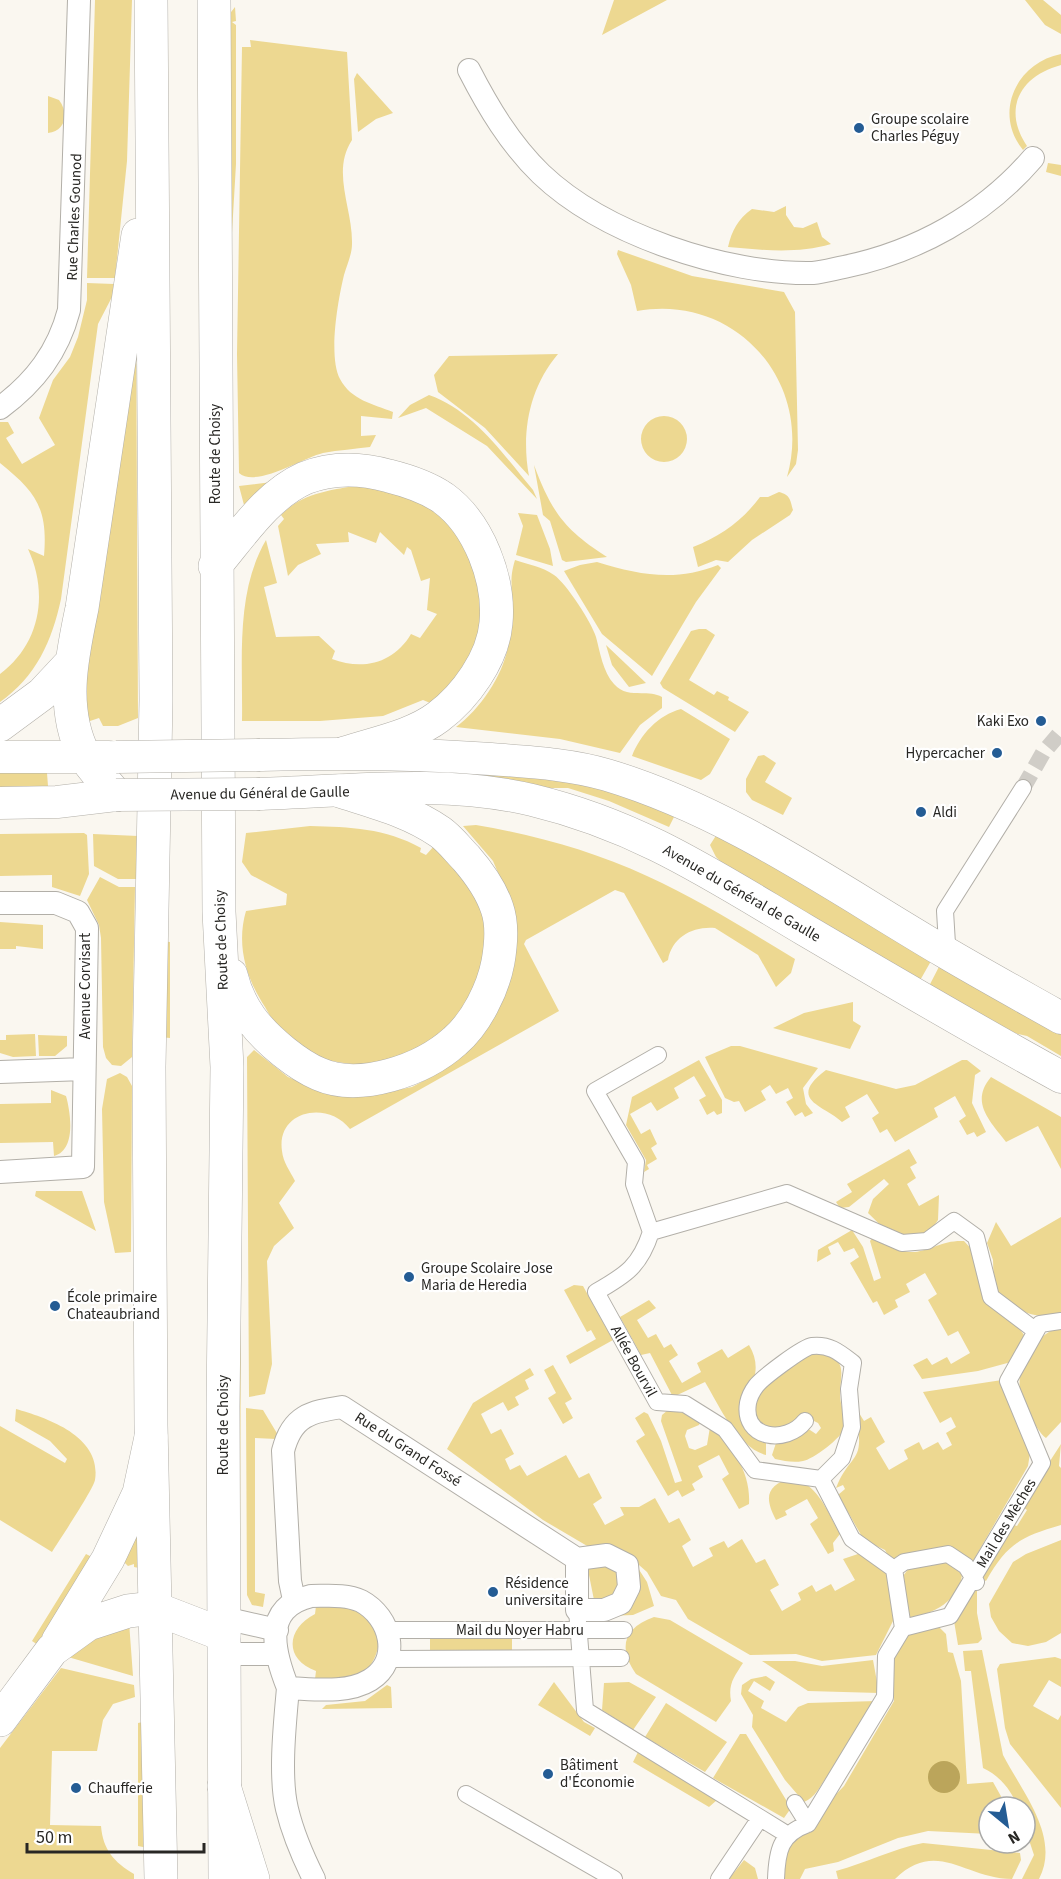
<svg xmlns="http://www.w3.org/2000/svg" width="1061" height="1879" font-family="'Source Sans 3',sans-serif">
<style>
.green{fill:#edd891}
.water{fill:#bba55b}
.lines{fill:none;stroke-linecap:round;stroke-linejoin:round}
.pedestrian-tunnel{stroke:#d0cdc7;stroke-width:16;stroke-dasharray:16 8;stroke-linecap:butt}
.pedestrian-casing{stroke:#b2afa8;stroke-width:18}
.minor-casing{stroke:#b2afa8;stroke-width:24}
.secondary-casing{stroke:#b2afa8;stroke-width:33}
.primary-casing{stroke:#b2afa8;stroke-width:34}
.trunk-casing{stroke:#b2afa8;stroke-width:34}
.pedestrian{stroke:#fff;stroke-width:16}
.minor{stroke:#fff;stroke-width:22}
.secondary{stroke:#fff;stroke-width:32}
.primary{stroke:#fff;stroke-width:33}
.trunk{stroke:#fff;stroke-width:33}
.secondary-bridge-casing{stroke:#b2afa8;stroke-width:33;stroke-linecap:butt}
.secondary-bridge{stroke:#fff;stroke-width:32}
.poi-dot{fill:#245c94;stroke:#fff;stroke-width:2}
.labels{text-anchor:middle;stroke-width:4.5;stroke-linejoin:round;paint-order:stroke}
.poi-label{font-size:15px;fill:#282724;stroke:#fff;text-anchor:start}
.street-label{font-size:15px;fill:#282724;stroke:#fff}
</style>
<rect width="100%" height="100%" fill="#faf7f0"/>
<!-- green -->
<path class="green" d="M95,0H132L127,161L115,278H87Z
M614,0H667L602,35Z
M1025,0H1043L1061,15V34L1045,25Z
M235,7L236,21L232,22L236,25V164L231,250L224,21Z
M250,40L347,52L352,140C331,172 353,209 352,244C352,254 347,265 344,275C338,300 328,356 340,379C351,400 373,404 393,412L392,419L361,416V436L376,435L370,447C355,449 339,450 323,453C303,458 256,488 239,473L237,354L242,47H251Z
M1061,54V65C1020,76 1002,109 1027,146L1023,150C993,113 1016,63 1061,54Z
M357,73L393,113L376,119L358,132L354,79Z
M48,96L59,100C69,113 66,131 48,133Z
M1048,163L1061,165V176L1046,172Z
M786,206V215L794,227L803,228L817,222L822,237L831,244C797,254 762,250 728,247C732,230 738,219 752,209L774,212Z
M618,250L692,276L784,292L795,312L798,450L796,464L787,477C814,382 735,293 637,311L631,285L617,254Z
M87,283L114,284L113,295L98,324L61,599C52,641 36,677 0,702V674C40,644 49,594 28,549L44,556C48,508 36,492 0,463V422H8L14,433L6,438L22,464L55,445L39,418L53,380L70,357L78,337L87,300Z
M136,305L138,718L118,726H103L99,718L84,723L82,713Z
M558,354C529,388 521,433 529,476L485,428L438,392L434,375L449,356Z
M429,395C473,410 504,455 533,490L537,499L487,446L426,408L398,418L410,405Z
M641 439a23 23 0 1 1 46 0a23 23 0 1 1-46 0Z
M534,465C552,513 565,530 607,557L566,562L562,560L550,521L543,515Z
M272,482L244,505L239,486Z
M360,485L401,490L442,515L464,543L478,578L483,607L474,653L435,705L423,700L383,716L320,721H242C243,661 235,593 266,540L277,583L264,587L276,637L319,636L335,651L332,659C363,671 394,663 411,634L420,638L437,614L427,610L430,578L421,581L411,550L407,547L404,555L380,532L376,543L348,532L349,542L316,544L321,554L298,565L288,576L278,526L284,519L281,515C302,493 331,490 360,485Z
M779,492C790,495 790,499 793,510L790,515L752,540L728,562L716,560L698,567L693,547C721,536 742,521 760,497H768Z
M518,513L537,515L550,549L553,566L516,555L523,526Z
M515,560C527,564 543,567 554,575C566,583 592,623 596,637C600,652 603,672 614,684C628,700 647,688 662,697V708L640,725L620,753L560,739L456,727C480,709 502,677 508,647C511,632 510,616 511,601C513,583 509,580 515,560Z
M597,562C639,575 676,582 718,565L721,568L696,602L652,676L602,634L564,571L580,565Z
M699,629H706L715,635L689,680L714,695L717,691L729,697L728,700L749,712L735,732L663,688L660,683L691,631Z
M606,645L646,683L629,687L612,665Z
M681,709L730,739L710,774L701,780L632,756C640,735 658,715 681,709Z
M764,755L776,763L765,782L792,798L783,815L752,800L746,792V779L758,756Z
M425,768L547,775L619,791L677,811L669,827L609,801L568,788H533L427,772Z
M0,773H47L48,786L0,787Z
M476,825C535,835 593,851 647,876C698,899 747,930 795,959L791,973L776,987L758,955L715,928C693,926 672,937 668,960L663,963L624,893L615,890L526,940L524,944L559,1011L350,1129C328,1100 276,1110 282,1151C283,1162 290,1171 295,1181L279,1203L294,1228L274,1246L267,1261L272,1364L265,1394L249,1397L247,1057L254,1050L288,1077L312,1087L383,1093L412,1087L433,1076L455,1062L484,1034L511,903L493,861L463,826Z
M310,826C350,827 385,828 421,848L420,852L426,855L434,846C446,859 465,874 474,890C505,943 474,1019 425,1050C398,1067 362,1067 332,1061C319,1059 296,1052 287,1041C278,1032 271,1017 265,1007C246,978 236,945 246,911L286,905L287,894L251,875L242,862L246,833Z
M84,833L87,835L89,874L80,896L52,887V875L0,876V834Z
M93,834L138,836L136,879H118L94,866Z
M717,834L935,954L918,984L723,864L716,857L710,845Z
M100,877L119,887H135L132,1057L121,1066L112,1065L106,1058L103,1047L101,938L99,925L87,900Z
M0,922L43,925V949L16,946V949H0Z
M161,941L170,942V1038L160,1037Z
M943,959L1061,1029V1056L1027,1036L989,1027L927,990Z
M853,1002V1021L861,1026L850,1049L773,1028L804,1013Z
M35,1034L36,1056L13,1057L0,1053V1040H6V1035Z
M38,1035L67,1036V1046L55,1056H39Z
M731,1046H740L818,1068L803,1088L806,1104L813,1113L805,1117L802,1112L795,1116L786,1102L793,1098L788,1088L776,1094L770,1085L761,1091L766,1100L745,1112L739,1101L734,1102L725,1098L705,1057Z
M699,1060L722,1100V1113L717,1115L714,1111L707,1115L699,1100L706,1096L694,1076L674,1088L679,1098L657,1111L651,1102L630,1114L641,1134L650,1129L657,1144L651,1148L657,1159L647,1165L649,1169L644,1172L646,1160L626,1125L632,1097Z
M962,1060H967L981,1071L975,1075L972,1103L986,1132L977,1137L974,1132L967,1135L959,1121L966,1116L955,1096L934,1108L938,1117L895,1142L887,1129L880,1133L872,1118L879,1113L867,1094L845,1107L850,1117L842,1122C824,1105 786,1100 826,1070L896,1089L915,1085Z
M120,1073L127,1077L132,1086L131,1252L115,1253L104,1202L102,1109L107,1079Z
M991,1077L1061,1117V1169L1038,1126L1006,1142C989,1120 970,1102 991,1077Z
M51,1090L66,1096C71,1114 76,1150 54,1156L53,1142L0,1143V1104L51,1103Z
M909,1149L917,1163L910,1167L916,1178L907,1184L919,1206L939,1195L938,1220L927,1236C893,1240 892,1236 868,1213L873,1199L889,1184L884,1179L849,1207L840,1208L836,1202L852,1192L847,1184Z
M36,1191H82L96,1231L35,1196Z
M1061,1217V1314C1024,1319 1022,1311 994,1289L993,1260L987,1243L996,1222L1011,1246Z
M852,1230L863,1247L874,1281L881,1278L870,1241L873,1237C885,1243 901,1253 914,1252C933,1250 942,1240 964,1241C991,1268 1002,1305 1024,1335L1011,1362L978,1371L922,1379L913,1365L927,1358L932,1365L947,1357L951,1364L970,1353L958,1331L948,1336L928,1300L937,1294L925,1273L906,1284L910,1292L895,1300L898,1307L884,1315L877,1301L873,1303L850,1263L859,1257L854,1248L844,1252L838,1242L828,1247L831,1254L817,1262L818,1250Z
M574,1285L583,1286L613,1340L570,1364L566,1356L596,1339L591,1330L587,1332L564,1290Z
M649,1300L656,1308L637,1320L648,1338L656,1334L664,1348L671,1344L678,1355L669,1361L682,1383L701,1372L697,1363L722,1349L728,1358L749,1345C759,1362 757,1376 748,1393L766,1438V1455C737,1447 720,1407 705,1382L673,1397L650,1353L641,1355L620,1317Z
M236,1303L241,1304L240,1557Z
M1061,1327V1422L1046,1438C1036,1431 1023,1402 1020,1389C1016,1367 1038,1331 1061,1327Z
M817,1349C848,1363 841,1366 840,1395C840,1406 847,1417 845,1427C843,1437 812,1460 803,1461C793,1463 785,1461 775,1459L772,1455L776,1443L807,1428L816,1434L821,1428L818,1423L804,1416L777,1433L754,1421L753,1399L759,1387Z
M553,1365L572,1399L565,1403L573,1418L563,1424L548,1398L556,1393L544,1370Z
M530,1368L534,1375L525,1380L529,1389L515,1397L519,1405L508,1411L503,1402L481,1414L491,1434L501,1429L514,1454L505,1459L510,1470L520,1465L527,1476L566,1455L579,1478L589,1473L602,1498L593,1504L605,1525L624,1515L620,1507H639L655,1498L669,1523L679,1518L691,1540L682,1546L693,1567L713,1556L709,1548L724,1541L728,1548L742,1539L756,1563L765,1559L779,1585L770,1590L782,1611L801,1600L798,1593L812,1585L816,1592L831,1584L835,1591L855,1580L843,1559L861,1553L887,1571L895,1617L876,1655L822,1661L796,1654L750,1655L688,1619L676,1600L661,1596L647,1572L623,1551L594,1550L543,1520L447,1449L473,1403Z
M1002,1380L1030,1453L1028,1466L973,1561L952,1548L893,1565L885,1550L864,1540L838,1495L845,1489L843,1485L836,1488C850,1452 866,1464 856,1417L859,1413L864,1421L871,1417L885,1442L876,1448L889,1470L908,1459L904,1450L919,1442L923,1450L938,1442L943,1450L952,1445L946,1433L956,1427L951,1417L940,1423L923,1392Z
M246,1408L263,1410L278,1435L276,1439L255,1438V1592L265,1594L263,1607L252,1605L247,1595Z
M16,1409C47,1418 102,1436 95,1480C93,1490 60,1539 52,1552L0,1520V1426L65,1463L67,1459L50,1441L15,1421Z
M668,1410L693,1415L701,1421L699,1425L687,1430L685,1436L689,1448L695,1450L707,1445L710,1427C733,1446 751,1473 749,1504L739,1509L722,1479L729,1474L719,1455L698,1466L703,1477L692,1484L695,1490L682,1497L678,1490L668,1496L636,1441L645,1435L635,1418L644,1412L648,1414L661,1441L675,1483L682,1481L661,1421L662,1415Z
M1061,1444L1059,1466L1061,1468V1525C1020,1537 1007,1544 986,1581L979,1577L1011,1524L1017,1526L1027,1510L1021,1506Z
M792,1477C819,1486 827,1511 840,1534L833,1543L834,1551L828,1554L810,1524L818,1518L807,1499L785,1511L787,1515L776,1520C764,1497 766,1486 792,1477Z
M129,1534L139,1536V1568L134,1567V1564L128,1566L118,1556Z
M1061,1540V1633L1046,1642L1028,1646L1012,1643L999,1631L991,1617L989,1604L1013,1562L1026,1554Z
M86,1554L98,1560L38,1645L32,1641Z
M945,1561L962,1574C960,1601 932,1614 910,1618L903,1576L909,1568Z
M595,1563L618,1569L619,1597L594,1600L588,1570Z
M636,1565L647,1582L654,1606L633,1615L608,1616Z
M974,1586L977,1588V1613L982,1639L978,1643L958,1645L954,1621Z
M316,1606C357,1606 356,1601 380,1636C375,1679 353,1680 315,1679L316,1671C283,1659 287,1628 315,1614Z
M654,1617L670,1620L743,1663C734,1677 728,1684 731,1701L716,1722L636,1674C618,1648 623,1628 654,1617Z
M129,1622L133,1676L68,1657L78,1644Z
M939,1627L946,1634L948,1652L953,1653L961,1681L967,1784L993,1782L1007,1807H989V1834L928,1831L898,1838L838,1862L805,1869L800,1879H780L790,1842L844,1786L894,1701L892,1659L902,1639L911,1633Z
M512,1633V1650L430,1651V1634Z
M982,1650L1003,1755C1022,1792 1061,1837 1039,1879H1022L1034,1855L1025,1828V1807H1018C1011,1790 1000,1776 983,1768L971,1671H965L963,1651Z
M1055,1657L1061,1659V1687L1049,1680L1033,1706L1058,1720L1061,1715V1808L1010,1744L1005,1728L997,1669L1000,1664Z
M873,1660L879,1693L808,1691L762,1661H795L822,1666Z
M61,1668L134,1685L135,1697L113,1704L103,1720L97,1751H52L50,1825L101,1826C103,1850 114,1862 134,1874V1879H0V1748Z
M766,1676L775,1682L770,1691L754,1681L748,1691L764,1701L761,1708L786,1722L798,1707L808,1703L877,1701L838,1767C822,1775 821,1795 804,1802L785,1780L752,1727L753,1715L741,1694L742,1685L751,1679Z
M554,1682L584,1722L595,1728L590,1736L538,1705Z
M629,1682L656,1697L633,1730L602,1710L604,1683Z
M387,1685L391,1687L392,1708L322,1709L326,1705L365,1701Z
M666,1703L727,1742L705,1772L645,1737Z
M143,1722L148,1848L138,1846V1723Z
M740,1734H746L791,1808L784,1818L713,1778Z
M638,1752L717,1800L709,1807L633,1762Z
M923,1843L1020,1853L1021,1860L1012,1879C965,1879 937,1838 895,1879H838L836,1871C866,1863 892,1849 923,1843Z
M744,1860L755,1868L758,1879H729Z"/>
<!-- water -->
<path class="water" d="M928 1777a16 16 0 1 1 32 0a16 16 0 1 1-32 0Z"/>
<g class="lines">
<!-- pedestrian-tunnel -->
<path class="pedestrian-tunnel" d="M1023,788L1043,753L1061,732"/>
<defs>
<path id="pedestrian" d="M947,944L945,911L1023,788
M651,1232C640,1266 626,1275 596,1292L657,1402L685,1404L725,1429L755,1470L821,1479L852,1539L894,1569
M651,1232L787,1193L902,1243L927,1241L954,1221L976,1237L991,1297L1036,1331
M651,1232L634,1184L636,1162L595,1091L658,1055
M805,1421C786,1445 742,1439 748,1403C749,1398 753,1390 756,1386C762,1378 803,1347 812,1346C830,1344 840,1353 853,1363L849,1389L852,1427L842,1458L821,1479
M894,1569L904,1562L948,1554L966,1566L976,1582
M894,1569L903,1628
M577,1610L585,1710L788,1835
M388,1630H624
M388,1659L621,1658
M466,1794L614,1879
M795,1803L808,1824
M719,1879L760,1818
M776,1879C777,1851 780,1834 808,1824L885,1697L886,1656L903,1628L950,1616L1042,1463L1008,1381L1040,1324L1061,1321"/>
<path id="minor" d="M469,70C488,107 510,144 541,174C604,234 726,275 813,273C823,272 834,269 844,267C917,252 984,215 1033,158
M0,408C35,382 58,352 69,310L79,0
M0,903H56L78,912L87,928L83,1167L0,1172
M0,1072L84,1069
M311,1596C328,1596 346,1594 361,1601C391,1617 402,1660 370,1680C347,1694 314,1689 288,1688C274,1653 261,1608 311,1596Z
M294,1600L290,1581L283,1451C292,1415 311,1412 342,1407L577,1559V1610H604L621,1603L629,1587L627,1565L607,1555L577,1559
M224,1618L277,1630
M224,1654H275
M288,1688C285,1722 279,1776 287,1809C293,1834 303,1857 314,1879"/>
<path id="secondary" d="M260,755C337,753 414,753 491,759C529,762 570,764 607,775C730,812 834,887 943,951C982,974 1022,996 1061,1018
M0,757H109
M260,794C350,791 444,779 532,800C640,826 712,875 805,930C890,980 975,1030 1061,1077
M0,803L57,802L116,795"/>
<path id="primary" d="M151,0L156,700L149,1067L151,1425L161,1879
M214,0L219,912L227,1067L223,1406L225,1879
M215,566C242,534 267,495 305,478C333,467 361,468 389,476C409,481 427,487 443,498C479,524 500,580 496,623C493,659 465,697 438,717C413,736 375,743 345,753
M0,725L42,694L70,664
M116,795C106,782 92,769 84,755C60,708 72,656 82,608L138,235
M231,975C239,1009 258,1031 284,1052C294,1060 307,1069 319,1074C360,1092 423,1070 455,1041C476,1023 493,989 498,962C501,945 503,925 497,908C491,890 479,873 466,858C458,850 450,839 440,832C410,811 374,802 340,791"/>
<path id="trunk" d="M58,1641L108,1559L139,1493L151,1437
M0,1720L52,1650L88,1624L128,1611L154,1608L224,1635
M224,1786L253,1879"/>
</defs>
<!-- pedestrian casing -->
<use href="#pedestrian" class="pedestrian-casing"/>
<!-- minor casing -->
<use href="#minor" class="minor-casing"/>
<!-- secondary casing -->
<use href="#secondary" class="secondary-casing"/>
<!-- primary casing -->
<use href="#primary" class="primary-casing"/>
<!-- trunk casing -->
<use href="#trunk" class="trunk-casing"/>
<!-- pedestrian -->
<use href="#pedestrian" class="pedestrian"/>
<!-- minor -->
<use href="#minor" class="minor"/>
<!-- secondary -->
<use href="#secondary" class="secondary"/>
<!-- primary -->
<use href="#primary" class="primary"/>
<!-- trunk -->
<use href="#trunk" class="trunk"/>
<defs>
<path id="secondary-bridge" d="M116,757L260,755
M116,795L260,794"/>
</defs>
<!-- secondary-bridge casing -->
<use href="#secondary-bridge" class="secondary-bridge-casing"/>
<!-- secondary-bridge -->
<use href="#secondary-bridge" class="secondary-bridge"/>
</g>
<!-- markers -->
<g class="poi-dot">
<circle cx="859" cy="128" r="6"/>
<circle cx="1041" cy="721" r="6"/>
<circle cx="997" cy="753" r="6"/>
<circle cx="921" cy="812" r="6"/>
<circle cx="409" cy="1277" r="6"/>
<circle cx="55" cy="1306" r="6"/>
<circle cx="493" cy="1592" r="6"/>
<circle cx="548" cy="1774" r="6"/>
<circle cx="76" cy="1788" r="6"/>
</g>
<g class="labels">
<!-- poi labels -->
<g class="poi-label">
<text x="871" y="124">Groupe scolaire<tspan x="871" dy="17">Charles Péguy</tspan></text>
<text x="1029" y="726" text-anchor="end">Kaki Exo</text>
<text x="985" y="758" text-anchor="end">Hypercacher</text>
<text x="933" y="817">Aldi</text>
<text x="421" y="1273">Groupe Scolaire Jose<tspan x="421" dy="17">Maria de Heredia</tspan></text>
<text x="67" y="1302">École primaire<tspan x="67" dy="17">Chateaubriand</tspan></text>
<text x="505" y="1588">Résidence<tspan x="505" dy="17">universitaire</tspan></text>
<text x="560" y="1770">Bâtiment<tspan x="560" dy="17">d'Économie</tspan></text>
<text x="88" y="1793">Chaufferie</text>
</g>
<!-- street labels -->
<g class="street-label">
<text transform="translate(74 217) rotate(-88)" y="5">Rue Charles Gounod</text>
<text transform="translate(215 454) rotate(-90)" y="5">Route de Choisy</text>
<text transform="translate(260 793) rotate(-1)" y="5">Avenue du Général de Gaulle</text>
<text transform="translate(742 893) rotate(30)" y="5">Avenue du Général de Gaulle</text>
<text transform="translate(221 940) rotate(-92)" y="5">Route de Choisy</text>
<text transform="translate(85 986) rotate(-90)" y="5">Avenue Corvisart</text>
<text transform="translate(634 1361) rotate(61)" y="5">Allée Bourvil</text>
<text transform="translate(223 1425) rotate(-90)" y="5">Route de Choisy</text>
<text transform="translate(408 1449) rotate(33)" y="5">Rue du Grand Fossé</text>
<text transform="translate(1006 1523) rotate(-59)" y="5">Mail des Mèches</text>
<text x="520" y="1635">Mail du Noyer Habru</text>
</g>
</g>
<!-- north arrow -->
<g transform="translate(1007 1825) rotate(150)"><circle r="28" fill="#ffffff" stroke="#a9a9a7" stroke-width="1.5"/>
<path d="M0-4.5L10 22L0 15L-10 22Z" fill="#245c94"/>
<text y="-9" font-size="16" font-weight="bold" text-anchor="middle" fill="#282724">N</text>
</g>
<!-- scale -->
<path d="M27 1843v9h177v-9" fill="none" stroke="#282724" stroke-width="3"/>
<text x="36" y="1843" font-size="18" fill="#282724" stroke="#ffffff" stroke-width="4.5" paint-order="stroke">50 m</text>
</svg>
